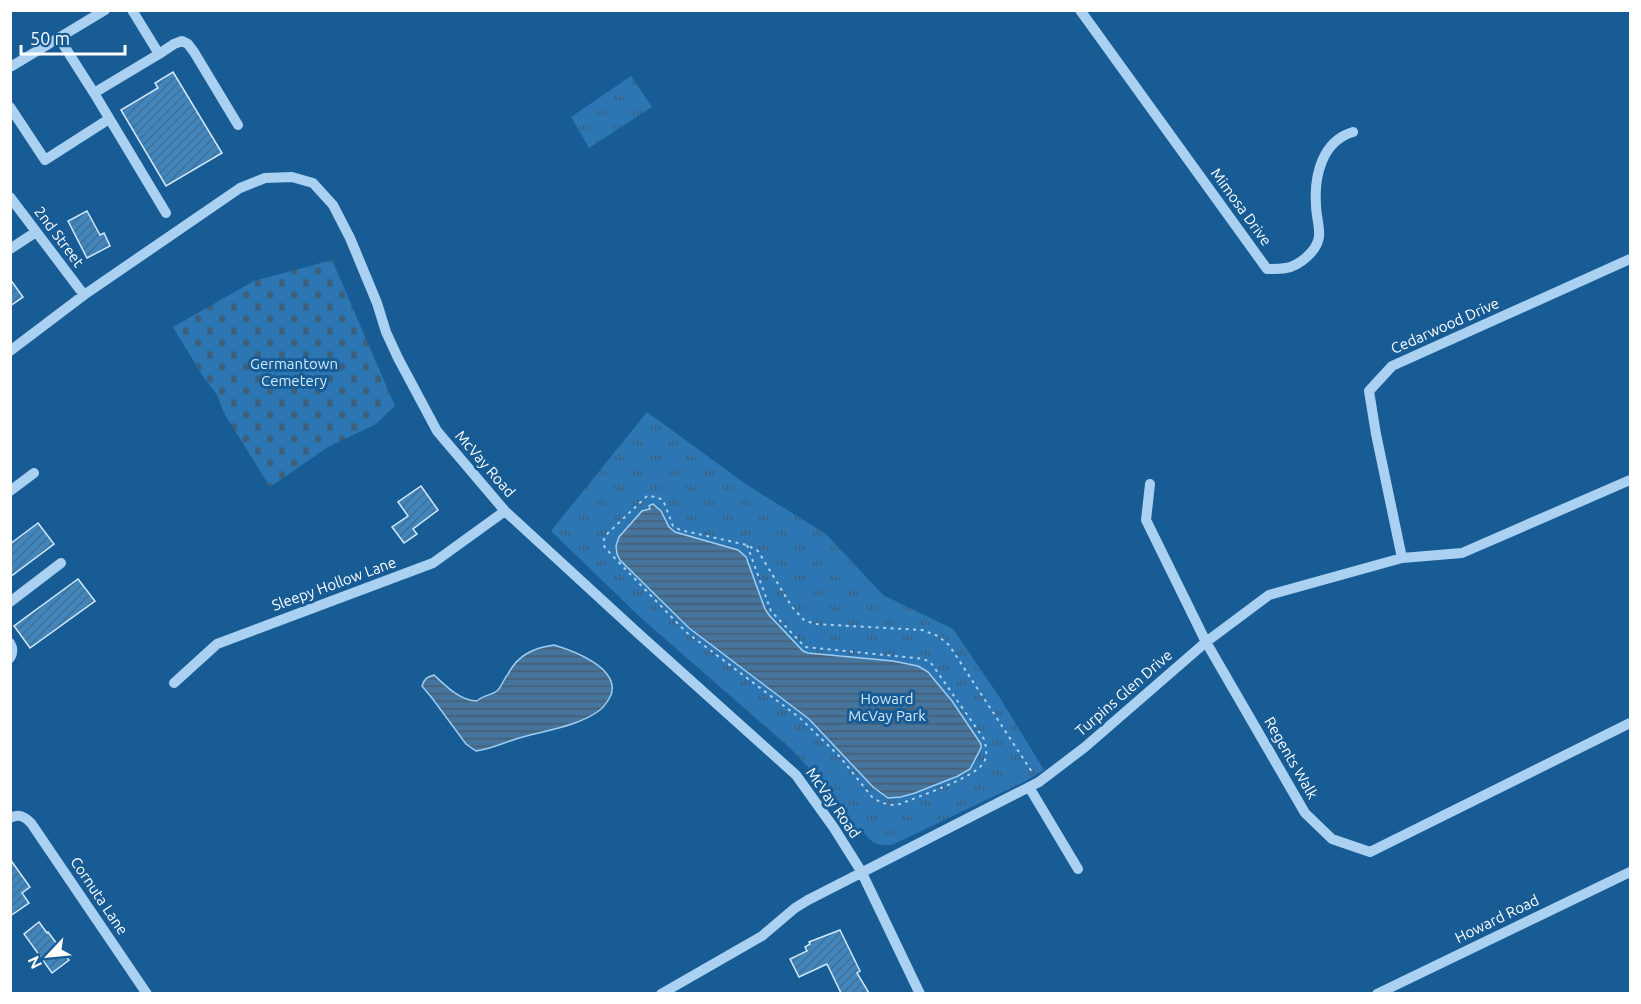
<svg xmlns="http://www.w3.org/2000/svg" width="1641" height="1004" font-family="Ubuntu,sans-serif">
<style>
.cemetery{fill:url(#cemetery-stones)}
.park{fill:url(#park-tufts)}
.water{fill:url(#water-rules);stroke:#9dcdf3;stroke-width:1.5}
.building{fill:url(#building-hatch);stroke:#d1e9fb;stroke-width:1.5}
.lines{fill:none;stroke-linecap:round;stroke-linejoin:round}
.path{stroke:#aad1f1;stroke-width:2;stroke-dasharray:3 4.5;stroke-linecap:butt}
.minor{stroke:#aad1f1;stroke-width:10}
.labels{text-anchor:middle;stroke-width:6;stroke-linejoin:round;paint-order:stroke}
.street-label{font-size:15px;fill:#fff;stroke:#185c95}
.park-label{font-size:15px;fill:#d1e9fb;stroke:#185c95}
</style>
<defs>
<pattern id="cemetery-stones" width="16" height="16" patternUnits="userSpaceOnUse" patternTransform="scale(1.5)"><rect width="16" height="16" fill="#2c76b4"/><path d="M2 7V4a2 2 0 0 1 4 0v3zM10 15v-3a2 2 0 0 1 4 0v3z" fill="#3c6180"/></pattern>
<pattern id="park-tufts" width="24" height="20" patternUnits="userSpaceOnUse" patternTransform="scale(1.5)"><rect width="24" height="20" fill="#2c76b4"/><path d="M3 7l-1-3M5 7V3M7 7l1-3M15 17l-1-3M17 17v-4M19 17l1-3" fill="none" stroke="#3c6180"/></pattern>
<pattern id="water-rules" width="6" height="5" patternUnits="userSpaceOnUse" patternTransform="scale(1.5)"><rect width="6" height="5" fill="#45749d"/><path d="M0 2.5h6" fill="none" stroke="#495e70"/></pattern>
<pattern id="building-hatch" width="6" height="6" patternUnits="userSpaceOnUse" patternTransform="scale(1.5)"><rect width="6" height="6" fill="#4185bd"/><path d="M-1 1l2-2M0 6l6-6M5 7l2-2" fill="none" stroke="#456e90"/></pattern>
</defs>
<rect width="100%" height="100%" fill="#185c95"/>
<!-- cemetery -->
<path class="cemetery" d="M332,260L395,406L376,424L328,447L270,487L224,413L217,395L202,375L173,327L254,281Z"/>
<!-- park -->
<path class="park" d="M631,76L652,107L589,148L571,117Z
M647,412L747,485L826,534L883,595L953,629L1000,698L1044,770L1024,782L892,845C878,846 872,843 864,833H858L833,794L790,748L640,617L551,531Z"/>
<!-- water -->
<path class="water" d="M653,504L661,511L669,527L675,532L738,550L746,557L765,609L769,615L803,651L808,653L893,661L918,666L928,672L952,701L981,744V748L970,769L958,776L915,793L901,797L888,798L873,787L809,719L689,628L620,560L617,554L616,546L619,537L642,511L650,509L649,506Z
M554,645C574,651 620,668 611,695C608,701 605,706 600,710C578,727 542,731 516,739C503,743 490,749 476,751L466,744L432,698L422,686C424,679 427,677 434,675C446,686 460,701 477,701C483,695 491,696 498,690C502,685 504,679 508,674C518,655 533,648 554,645Z"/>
<!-- building -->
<path class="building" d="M173,72L222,153L166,186L121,110L158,88L155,83Z
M87,211L100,235L104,233L110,246L87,258L68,221Z
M10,279L23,297L10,306Z
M421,486L438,510L413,529L417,534L404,543L392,527L408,516L398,502Z
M38,523L54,544L10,577V544Z
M78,579L95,601L30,648L14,626Z
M10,859L30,887L22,893L29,903L10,916Z
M39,922L47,933L48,932L69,960L52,973L24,934Z
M840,930L860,971L857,973L869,993H841L827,964L799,977L790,959L807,951L805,947L810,944L809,942Z"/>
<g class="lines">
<!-- path -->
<path class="path" d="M747,545L771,611L805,647L924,659L931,663L984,739C986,747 988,754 984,762C977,777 917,797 900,804L890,805L880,802L872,797L840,757L800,718L686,632L605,548L603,542L606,535L647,496L656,497L663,500L673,526L680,530L747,545L758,551L792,607L804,620L815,624L922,630L938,636L949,645L1032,772"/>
<!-- minor -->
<path class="minor" d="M132,10L159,54L94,93L166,213
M1080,10L1267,269C1273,269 1280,269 1286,268C1299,266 1317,251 1319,237C1320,227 1316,215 1316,205C1314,176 1322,141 1353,132
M59,38L94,93
M159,54L174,44L182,41L188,44L194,52L238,125
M10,64L12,66L105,10
M10,107L45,160L109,119
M10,197L84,295
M10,249L36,232
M10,351L84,295L240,188L265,178L292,177L313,183L333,205L350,238L377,303L386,332L398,358L437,431L505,511L640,635L796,775L834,828L861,871L920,994
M1150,484L1146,520L1206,642L1305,813L1332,839L1370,852L1630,723
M10,491L34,473
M1402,558L1376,434L1369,391L1392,366L1630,259
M10,602L61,563
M10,643C13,648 13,653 10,658
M174,683L217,644L433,563L505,511
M1029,787L1078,869
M10,818C19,813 25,817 31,823L147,994
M661,994L762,936L795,908L808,900L1039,782L1085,747L1206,642L1269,595L1402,558L1462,553L1630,480
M1377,994L1630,872"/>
</g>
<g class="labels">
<!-- street labels -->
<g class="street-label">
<text transform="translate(1241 207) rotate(54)" y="5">Mimosa Drive</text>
<text transform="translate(59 237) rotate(53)" y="5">2nd Street</text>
<text transform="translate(1445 326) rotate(-24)" y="5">Cedarwood Drive</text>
<text transform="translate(485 464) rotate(49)" y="5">McVay Road</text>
<text transform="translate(334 584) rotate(-20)" y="5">Sleepy Hollow Lane</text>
<text transform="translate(1124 693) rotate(-41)" y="5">Turpins Glen Drive</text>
<text transform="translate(1291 758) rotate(60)" y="5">Regents Walk</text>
<text transform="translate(833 803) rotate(55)" y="5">McVay Road</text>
<text transform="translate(99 896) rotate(56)" y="5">Cornuta Lane</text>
<text transform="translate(1497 919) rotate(-26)" y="5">Howard Road</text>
</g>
<!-- park labels -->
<g class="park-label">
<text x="294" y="369">Germantown<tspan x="294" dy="17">Cemetery</tspan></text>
<text x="887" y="704">Howard<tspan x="887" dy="17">McVay Park</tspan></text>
</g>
</g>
<!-- border -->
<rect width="1641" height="1004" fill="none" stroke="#ffffff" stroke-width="24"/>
<!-- north arrow -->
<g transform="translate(48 956) rotate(244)" stroke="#185c95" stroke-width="4.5" paint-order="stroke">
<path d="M0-4.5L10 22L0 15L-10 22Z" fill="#ffffff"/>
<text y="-9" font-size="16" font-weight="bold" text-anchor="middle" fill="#ffffff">N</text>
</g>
<!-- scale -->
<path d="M21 45v9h104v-9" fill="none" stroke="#ffffff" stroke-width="3"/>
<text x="30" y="45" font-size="18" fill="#ffffff" stroke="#185c95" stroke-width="4.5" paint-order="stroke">50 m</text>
</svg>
